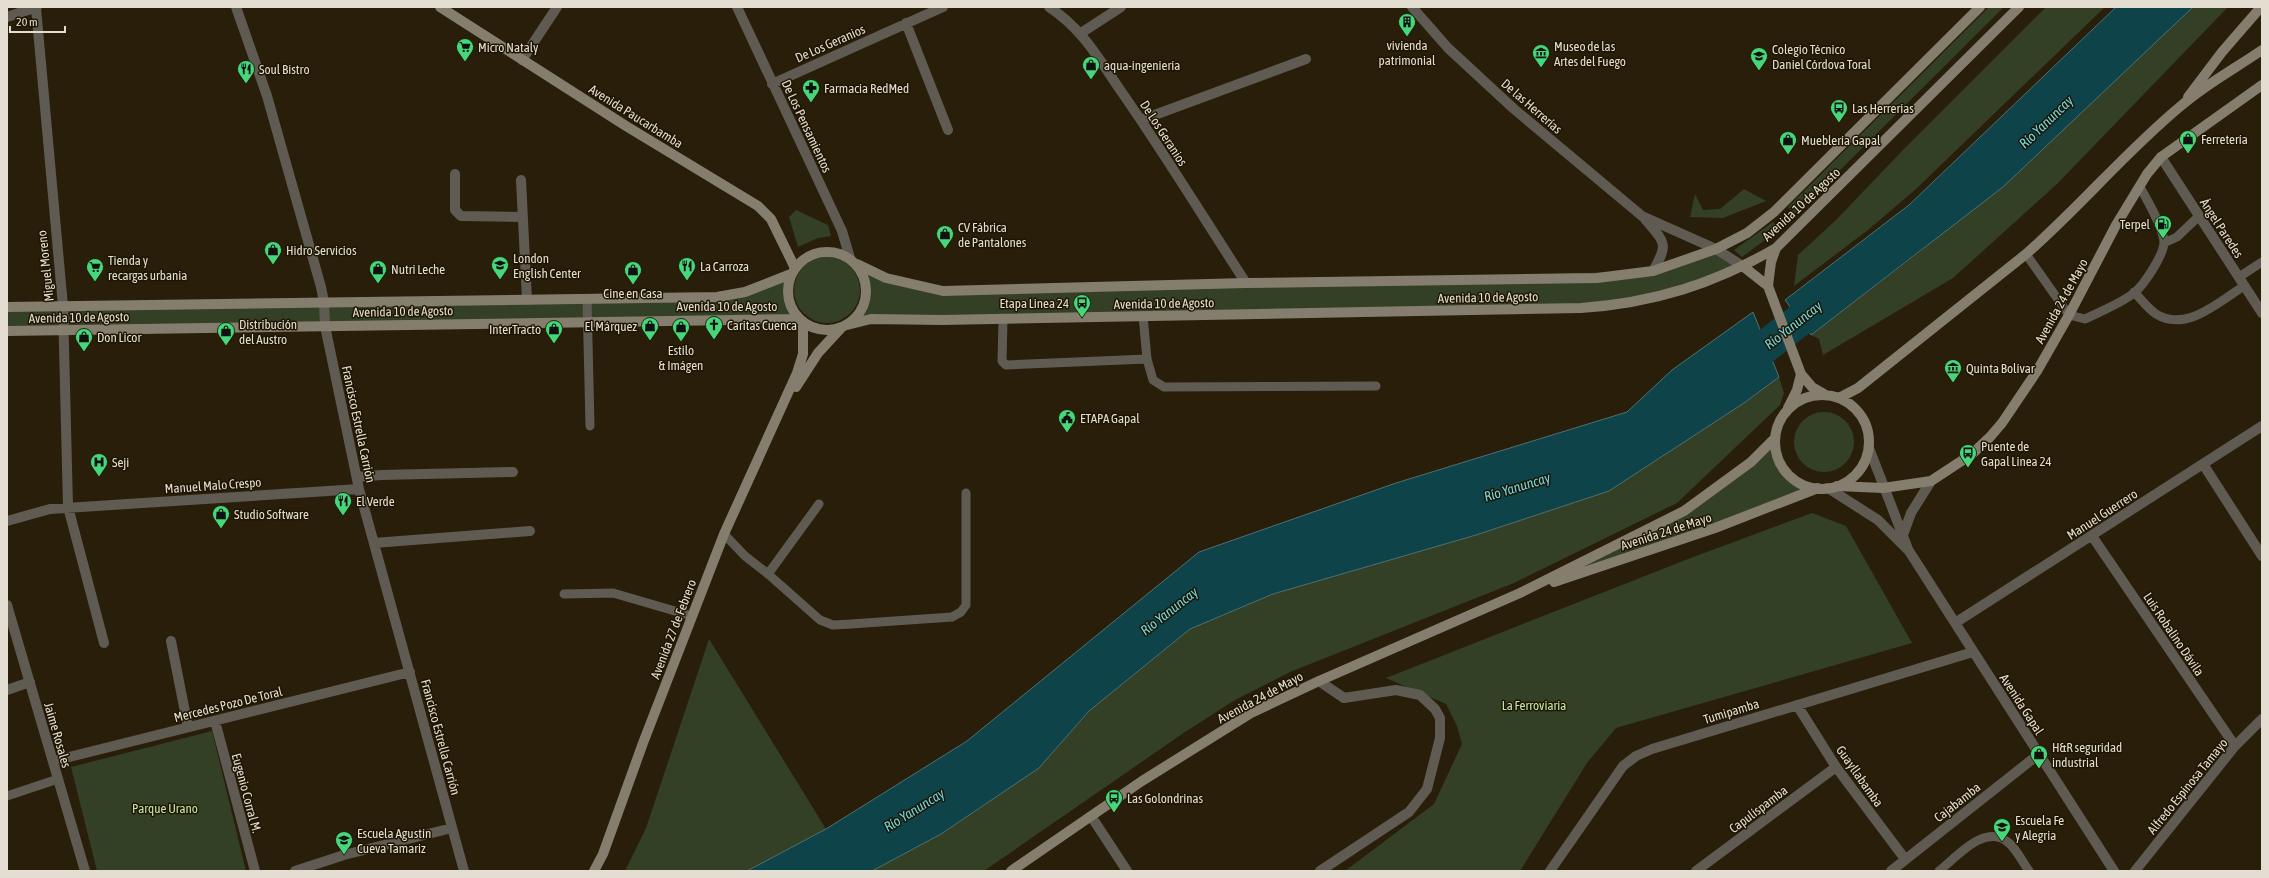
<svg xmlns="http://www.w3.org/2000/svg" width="2269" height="878" font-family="'Asap Condensed',sans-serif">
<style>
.green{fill:#334026}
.water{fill:#0d4349;stroke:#4e7172}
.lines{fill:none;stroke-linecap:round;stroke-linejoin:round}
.river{stroke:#0d4349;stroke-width:33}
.lane{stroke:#605b52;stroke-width:9}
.street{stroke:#605b52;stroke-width:10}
.secondary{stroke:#857d6e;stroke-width:10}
.labels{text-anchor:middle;stroke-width:3;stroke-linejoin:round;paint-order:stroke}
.street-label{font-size:13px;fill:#e4ddd1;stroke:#1e1502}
.poi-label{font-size:13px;fill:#e4ddd1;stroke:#1e1502;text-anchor:start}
.park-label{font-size:13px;fill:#c4e9a4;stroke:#1e1502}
.water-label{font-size:14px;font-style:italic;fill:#70d9e5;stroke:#1e1502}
</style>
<rect width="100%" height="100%" fill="#281e0a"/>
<!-- green -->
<path class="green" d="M1989,7H2004L1796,214L1788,207Z
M2046,7H2105L1916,189L1868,230L1794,286L1798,255L1836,220L1902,151Z
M2191,7H2228L2057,184L1953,278L1823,355L1819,339L1811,335L1921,251Z
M1744,189L1766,201L1723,218L1690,217L1695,194L1703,210L1720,209Z
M796,210L828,225L831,236L818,238L798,247L789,217Z
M1773,222L1780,229L1742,257L1734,250Z
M1716,249L1744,267L1612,306L942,320L847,325C868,308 872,287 857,264L943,291L1003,290L1653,271Z
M794 290a33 33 0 1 1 66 0a33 33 0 1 1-66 0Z
M791,274C785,291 788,305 799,319L7,331V307L717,297Z
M1779,377L1784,393L1780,405L1677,503L1514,583L1290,672L1235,700L1185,732L984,871H872L941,834L1039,768L1089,711L1190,629L1273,594L1476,535L1609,491L1744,403Z
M1794 442a30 30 0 1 1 60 0a30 30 0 1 1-60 0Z
M1772,446C1773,464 1786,484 1804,489L1789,498L1551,580L1685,514Z
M1812,513L1846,526L1912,643L1616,728L1587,763L1520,871H1345L1434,804L1462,744L1457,726L1446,704L1386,678L1688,559Z
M709,639L826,829L747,871H625L646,828Z
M212,731L246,871H97L71,767Z"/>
<!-- water -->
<path class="water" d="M2116,7H2193L2003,187L1811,335L1785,300L1909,205Z
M1753,312L1779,377L1744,403L1609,491L1476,535L1273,594L1190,629L1089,711L1039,768L941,834L872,871H747L826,829L967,741L1199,552L1396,483L1627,412L1672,370Z"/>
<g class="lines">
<!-- river -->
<path class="river" d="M1731,373L1836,292"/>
<!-- lane -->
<path class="lane" d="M2164,243L2177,237L2199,216
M2026,254L2069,315L2085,319C2101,311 2120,304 2134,293C2144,285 2163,256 2164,243C2164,228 2147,200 2140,187
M2239,277L2262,262
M2134,292C2141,299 2148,309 2156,314C2186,333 2220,301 2244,286
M587,299L590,426
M1143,316L1147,359L1153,380L1164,387L1376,386
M1003,319L1002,361L1006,365L1147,359
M724,534L745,556L768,574L820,620L833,625L851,624L952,617L961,612L966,605V493
M768,574L819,504
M564,594L613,593L692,616
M7,796L58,779
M1939,871C1957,857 1985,822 2009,843C2017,850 2023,863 2029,871"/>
<!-- street -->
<path class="street" d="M236,7L267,96L321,287L324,302L325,326L359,489L464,871
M737,7L842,231L850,258
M1049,7C1083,29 1100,61 1123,94C1166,156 1205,220 1246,283
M1412,7L1448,48L1514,109L1642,216L1716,249L1744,267
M36,8L63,306L68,507L104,643
M7,17L37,7
M906,23L948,130
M1081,33L1121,7
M522,60L557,7
M772,84L943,7
M1141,120L1306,59
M2161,157L2262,313
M455,174V210L461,216L522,217
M521,180L527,300
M1645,219C1665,243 1669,243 1653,271
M1869,448L1908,549
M2203,464L2262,556
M357,477L381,475L513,472
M1828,488L1878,520L1909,551L2114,871
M7,521L50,509L359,489
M1903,535L1911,513L1931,481
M2092,536L2235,746
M374,543L530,531
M7,605L85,871
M1955,623L2262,426
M171,641L188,727
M1319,681L1344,698L1396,690L1420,695L1435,709L1440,718V738L1427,789L1409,812L1320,871
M7,690L30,682
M1797,705L1836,767L1905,859
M215,721L255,871
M53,761L410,672
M1091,816L1127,871
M295,871L344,855L452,828
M1550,871L1623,766L1636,756L1652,749L1973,652
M1696,871L1836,767
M1891,871L2039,754
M2135,871L2235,746L2262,719"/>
<!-- secondary -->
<path class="secondary" d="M440,7L626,126L758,206L771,219L795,268
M2188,97L2222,52L2261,7
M1776,248L1771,262L1768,286L1801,374L1812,387L1826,395
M788 291a39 39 0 1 1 78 0a39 39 0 1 1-78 0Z
M857,264L886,278L943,291L1246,283L1597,278L1653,271L1716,249L1747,233L1774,212L1980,7
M1744,267L1768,286
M7,307L717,297L745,292L791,274
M847,325L871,319L942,320L1581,308C1653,303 1714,284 1776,248L2019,7
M7,331L799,319
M796,387L818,353L841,328
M1775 442a47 47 0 1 1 94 0a47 47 0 1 1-94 0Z
M1839,398L1858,388L2026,254C2080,207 2126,151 2182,105C2206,84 2236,68 2262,50
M1788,408L1797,390L1801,374
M1837,486L1883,488L1931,481L1972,454L1990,437L2002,423L2037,371L2069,315L2116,225L2147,174L2161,157L2262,85
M1554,582L1715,528L1818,488
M594,871L603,854L643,743L724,534L797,373L803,354V322
M1011,871L1142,781L1251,713L1319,681L1520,593L1684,511L1751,462L1775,438"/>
</g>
<!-- icons -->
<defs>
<symbol id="building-pin" viewBox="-11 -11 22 30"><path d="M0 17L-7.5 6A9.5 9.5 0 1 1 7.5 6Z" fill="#45d77a" stroke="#1e1502"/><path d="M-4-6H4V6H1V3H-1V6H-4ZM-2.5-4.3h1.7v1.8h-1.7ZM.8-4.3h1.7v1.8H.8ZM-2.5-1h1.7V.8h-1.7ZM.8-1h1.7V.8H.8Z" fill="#111"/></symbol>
<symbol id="supermarket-pin" viewBox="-11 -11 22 30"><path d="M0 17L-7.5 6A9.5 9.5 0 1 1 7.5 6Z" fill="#45d77a" stroke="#1e1502"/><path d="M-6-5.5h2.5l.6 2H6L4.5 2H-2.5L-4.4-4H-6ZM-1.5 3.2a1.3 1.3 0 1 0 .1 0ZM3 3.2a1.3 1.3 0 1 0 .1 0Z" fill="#111"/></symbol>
<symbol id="museum-pin" viewBox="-11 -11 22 30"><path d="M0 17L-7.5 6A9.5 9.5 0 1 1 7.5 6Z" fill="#45d77a" stroke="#1e1502"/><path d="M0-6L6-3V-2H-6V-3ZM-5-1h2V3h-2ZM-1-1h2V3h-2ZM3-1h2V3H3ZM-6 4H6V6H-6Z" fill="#111"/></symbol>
<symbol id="school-pin" viewBox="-11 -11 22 30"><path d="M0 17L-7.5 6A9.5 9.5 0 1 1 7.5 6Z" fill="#45d77a" stroke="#1e1502"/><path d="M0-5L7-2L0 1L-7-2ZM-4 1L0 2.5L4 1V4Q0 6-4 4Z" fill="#111"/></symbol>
<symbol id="shop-pin" viewBox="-11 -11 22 30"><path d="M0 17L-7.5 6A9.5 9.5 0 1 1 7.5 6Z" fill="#45d77a" stroke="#1e1502"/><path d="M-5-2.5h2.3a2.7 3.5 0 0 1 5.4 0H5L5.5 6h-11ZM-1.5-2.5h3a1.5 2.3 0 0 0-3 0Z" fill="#111"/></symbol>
<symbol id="restaurant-pin" viewBox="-11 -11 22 30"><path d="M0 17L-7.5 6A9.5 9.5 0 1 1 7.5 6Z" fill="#45d77a" stroke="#1e1502"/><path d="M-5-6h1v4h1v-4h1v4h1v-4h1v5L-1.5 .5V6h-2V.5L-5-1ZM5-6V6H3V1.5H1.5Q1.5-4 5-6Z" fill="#111"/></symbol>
<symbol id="pharmacy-pin" viewBox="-11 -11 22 30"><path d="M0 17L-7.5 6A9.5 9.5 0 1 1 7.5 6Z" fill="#45d77a" stroke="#1e1502"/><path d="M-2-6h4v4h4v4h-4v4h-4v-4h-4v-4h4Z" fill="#111"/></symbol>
<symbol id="bus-pin" viewBox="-11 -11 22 30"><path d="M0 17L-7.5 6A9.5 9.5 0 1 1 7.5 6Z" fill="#45d77a" stroke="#1e1502"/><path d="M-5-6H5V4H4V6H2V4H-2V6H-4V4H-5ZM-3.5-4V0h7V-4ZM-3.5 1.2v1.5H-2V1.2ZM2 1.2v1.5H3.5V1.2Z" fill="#111"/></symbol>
<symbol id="fuel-pin" viewBox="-11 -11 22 30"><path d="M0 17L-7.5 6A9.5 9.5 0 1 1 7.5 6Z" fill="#45d77a" stroke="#1e1502"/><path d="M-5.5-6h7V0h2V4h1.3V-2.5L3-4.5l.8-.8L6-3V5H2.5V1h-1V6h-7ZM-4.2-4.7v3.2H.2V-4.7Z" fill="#111"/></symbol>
<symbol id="church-pin" viewBox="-11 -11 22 30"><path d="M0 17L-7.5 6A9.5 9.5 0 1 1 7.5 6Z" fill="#45d77a" stroke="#1e1502"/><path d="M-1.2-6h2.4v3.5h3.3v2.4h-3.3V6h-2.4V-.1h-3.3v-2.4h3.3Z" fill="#111"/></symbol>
<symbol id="civic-pin" viewBox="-11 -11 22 30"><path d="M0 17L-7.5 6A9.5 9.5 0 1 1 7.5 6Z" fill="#45d77a" stroke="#1e1502"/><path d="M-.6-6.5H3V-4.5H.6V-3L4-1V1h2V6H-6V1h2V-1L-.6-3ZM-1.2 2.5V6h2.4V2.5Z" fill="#111"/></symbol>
<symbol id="hospital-pin" viewBox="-11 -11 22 30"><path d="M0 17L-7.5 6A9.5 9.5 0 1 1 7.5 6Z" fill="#45d77a" stroke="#1e1502"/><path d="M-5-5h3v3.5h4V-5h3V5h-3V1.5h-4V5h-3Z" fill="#111"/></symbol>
</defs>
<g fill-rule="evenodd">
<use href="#building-pin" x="1397" y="12" width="20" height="27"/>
<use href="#supermarket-pin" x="455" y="37" width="20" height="27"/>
<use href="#museum-pin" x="1531" y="43" width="20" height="27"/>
<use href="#school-pin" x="1749" y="46" width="20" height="27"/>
<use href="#shop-pin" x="1081" y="55" width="20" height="27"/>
<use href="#restaurant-pin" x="236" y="59" width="20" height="27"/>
<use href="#pharmacy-pin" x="801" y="78" width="20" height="27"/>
<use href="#bus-pin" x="1829" y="98" width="20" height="27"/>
<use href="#shop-pin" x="2178" y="129" width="20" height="27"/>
<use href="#shop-pin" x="1778" y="130" width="20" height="27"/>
<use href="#fuel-pin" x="2153" y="214" width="20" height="27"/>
<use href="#shop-pin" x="935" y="224" width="20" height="27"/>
<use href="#shop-pin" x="263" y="240" width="20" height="27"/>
<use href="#school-pin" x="490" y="255" width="20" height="27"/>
<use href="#restaurant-pin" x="677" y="256" width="20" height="27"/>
<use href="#supermarket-pin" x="85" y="257" width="20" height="27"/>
<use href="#shop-pin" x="368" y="259" width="20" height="27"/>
<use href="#shop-pin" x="623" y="260" width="20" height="27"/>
<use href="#bus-pin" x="1072" y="293" width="20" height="27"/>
<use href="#church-pin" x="704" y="315" width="20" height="27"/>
<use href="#shop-pin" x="640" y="316" width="20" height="27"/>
<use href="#shop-pin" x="671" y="317" width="20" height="27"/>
<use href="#shop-pin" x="544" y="319" width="20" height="27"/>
<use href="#shop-pin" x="216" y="321" width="20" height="27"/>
<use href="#shop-pin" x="74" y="327" width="20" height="27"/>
<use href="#museum-pin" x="1943" y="358" width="20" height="27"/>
<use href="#civic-pin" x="1057" y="408" width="20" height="27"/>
<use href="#bus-pin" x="1958" y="443" width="20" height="27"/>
<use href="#hospital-pin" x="89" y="452" width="20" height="27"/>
<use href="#restaurant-pin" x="333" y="491" width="20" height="27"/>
<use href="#shop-pin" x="211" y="504" width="20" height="27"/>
<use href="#shop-pin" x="2029" y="744" width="20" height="27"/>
<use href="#bus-pin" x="1104" y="788" width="20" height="27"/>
<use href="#school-pin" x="1992" y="817" width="20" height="27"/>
<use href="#school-pin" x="334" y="830" width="20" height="27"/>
</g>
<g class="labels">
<!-- street labels -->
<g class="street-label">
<text transform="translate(830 43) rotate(-24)" y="5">De Los Geranios</text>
<text transform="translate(1532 106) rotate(41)" y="5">De las Herrerías</text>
<text transform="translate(636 116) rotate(32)" y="5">Avenida Paucarbamba</text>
<text transform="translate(807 126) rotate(65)" y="5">De Los Pensamientos</text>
<text transform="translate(1164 133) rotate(57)" y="5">De Los Geranios</text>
<text transform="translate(1801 204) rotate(-43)" y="5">Avenida 10 de Agosto</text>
<text transform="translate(2222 228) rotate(57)" y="5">Ángel Paredes</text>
<text transform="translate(45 266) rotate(-96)" y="5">Miguel Moreno</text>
<text transform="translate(1488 297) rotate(-1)" y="5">Avenida 10 de Agosto</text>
<text transform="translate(2061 301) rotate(-61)" y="5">Avenida 24 de Mayo</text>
<text transform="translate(1164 303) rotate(-1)" y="5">Avenida 10 de Agosto</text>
<text x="727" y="311">Avenida 10 de Agosto</text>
<text transform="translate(403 311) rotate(-1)" y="5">Avenida 10 de Agosto</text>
<text transform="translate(79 317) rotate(-1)" y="5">Avenida 10 de Agosto</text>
<text transform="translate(359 424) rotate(78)" y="5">Francisco Estrella Carrión</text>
<text transform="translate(213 485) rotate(-4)" y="5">Manuel Malo Crespo</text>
<text transform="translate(2102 514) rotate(-33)" y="5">Manuel Guerrero</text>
<text transform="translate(1666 531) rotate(-18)" y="5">Avenida 24 de Mayo</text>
<text transform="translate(673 629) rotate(-69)" y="5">Avenida 27 de Febrero</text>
<text transform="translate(2174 634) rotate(56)" y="5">Luis Robalino Dávila</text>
<text transform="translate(1260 697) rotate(-28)" y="5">Avenida 24 de Mayo</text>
<text transform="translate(228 704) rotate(-14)" y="5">Mercedes Pozo De Toral</text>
<text transform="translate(2022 704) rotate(57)" y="5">Avenida Gapal</text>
<text transform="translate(1731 711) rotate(-17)" y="5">Tumipamba</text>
<text transform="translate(58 735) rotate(74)" y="5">Jaime Rosales</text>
<text transform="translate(441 737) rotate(75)" y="5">Francisco Estrella Carrión</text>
<text transform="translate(1860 776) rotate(55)" y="5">Guayllabamba</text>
<text transform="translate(2187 786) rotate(-51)" y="5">Alfredo Espinosa Tamayo</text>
<text transform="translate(247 793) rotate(75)" y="5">Eugenio Corral M.</text>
<text transform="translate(1957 802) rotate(-38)" y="5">Cajabamba</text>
<text transform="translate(1758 809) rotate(-37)" y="5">Capulispamba</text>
</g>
<!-- poi labels -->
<g class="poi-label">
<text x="1407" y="50" text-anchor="middle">vivienda<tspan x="1407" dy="15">patrimonial</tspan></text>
<text x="1554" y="51">Museo de las<tspan x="1554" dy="15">Artes del Fuego</tspan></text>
<text x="478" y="52">Micro Nataly</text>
<text x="1772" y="54">Colegio Técnico<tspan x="1772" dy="15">Daniel Córdova Toral</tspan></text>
<text x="1104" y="70">aqua-ingeniería</text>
<text x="259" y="74">Soul Bistro</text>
<text x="824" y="93">Farmacia RedMed</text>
<text x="1852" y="113">Las Herrerías</text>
<text x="2201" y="144">Ferretería</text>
<text x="1801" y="145">Mueblería Gapal</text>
<text x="2150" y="229" text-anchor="end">Terpel</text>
<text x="958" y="232">CV Fábrica<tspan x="958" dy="15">de Pantalones</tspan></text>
<text x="286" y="255">Hidro Servicios</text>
<text x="513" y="263">London<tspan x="513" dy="15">English Center</tspan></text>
<text x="108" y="265">Tienda y<tspan x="108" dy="15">recargas urbania</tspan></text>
<text x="700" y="271">La Carroza</text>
<text x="391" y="274">Nutri Leche</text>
<text x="633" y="298" text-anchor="middle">Cine en Casa</text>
<text x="1069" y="308" text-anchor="end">Etapa Linea 24</text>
<text x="239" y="329">Distribución<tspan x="239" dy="15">del Austro</tspan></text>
<text x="727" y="330">Caritas Cuenca</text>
<text x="637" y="331" text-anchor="end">El Márquez</text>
<text x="541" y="334" text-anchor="end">InterTracto</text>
<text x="97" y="342">Don Licor</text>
<text x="681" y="355" text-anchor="middle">Estilo<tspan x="681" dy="15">&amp; Imágen</tspan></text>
<text x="1966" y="373">Quinta Bolívar</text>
<text x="1080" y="423">ETAPA Gapal</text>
<text x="1981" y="451">Puente de<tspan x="1981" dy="15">Gapal Linea 24</tspan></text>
<text x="112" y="467">Seji</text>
<text x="356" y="506">El Verde</text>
<text x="234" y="519">Studio Software</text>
<text x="2052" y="752">H&amp;R seguridad<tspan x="2052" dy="15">industrial</tspan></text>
<text x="1127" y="803">Las Golondrinas</text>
<text x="2015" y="825">Escuela Fe<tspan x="2015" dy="15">y Alegria</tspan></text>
<text x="357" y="838">Escuela Agustín<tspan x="357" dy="15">Cueva Tamariz</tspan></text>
</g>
<!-- park labels -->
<g class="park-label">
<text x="1534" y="710">La Ferroviaria</text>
<text x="165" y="813">Parque Urano</text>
</g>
<!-- water labels -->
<g class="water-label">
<text transform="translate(2046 122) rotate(-44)" y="5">Río Yanuncay</text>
<text transform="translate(1793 325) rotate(-38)" y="5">Río Yanuncay</text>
<text transform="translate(1517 487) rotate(-17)" y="5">Río Yanuncay</text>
<text transform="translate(1169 611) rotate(-38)" y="5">Río Yanuncay</text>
<text transform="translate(914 810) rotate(-32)" y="5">Río Yanuncay</text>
</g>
</g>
<!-- border -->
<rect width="2269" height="878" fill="none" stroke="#e4ddd1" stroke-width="16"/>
<!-- scale -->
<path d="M10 26v6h55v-6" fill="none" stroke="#e4ddd1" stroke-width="2"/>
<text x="16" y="26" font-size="12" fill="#e4ddd1" stroke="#1e1502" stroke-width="3" paint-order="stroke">20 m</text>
</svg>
